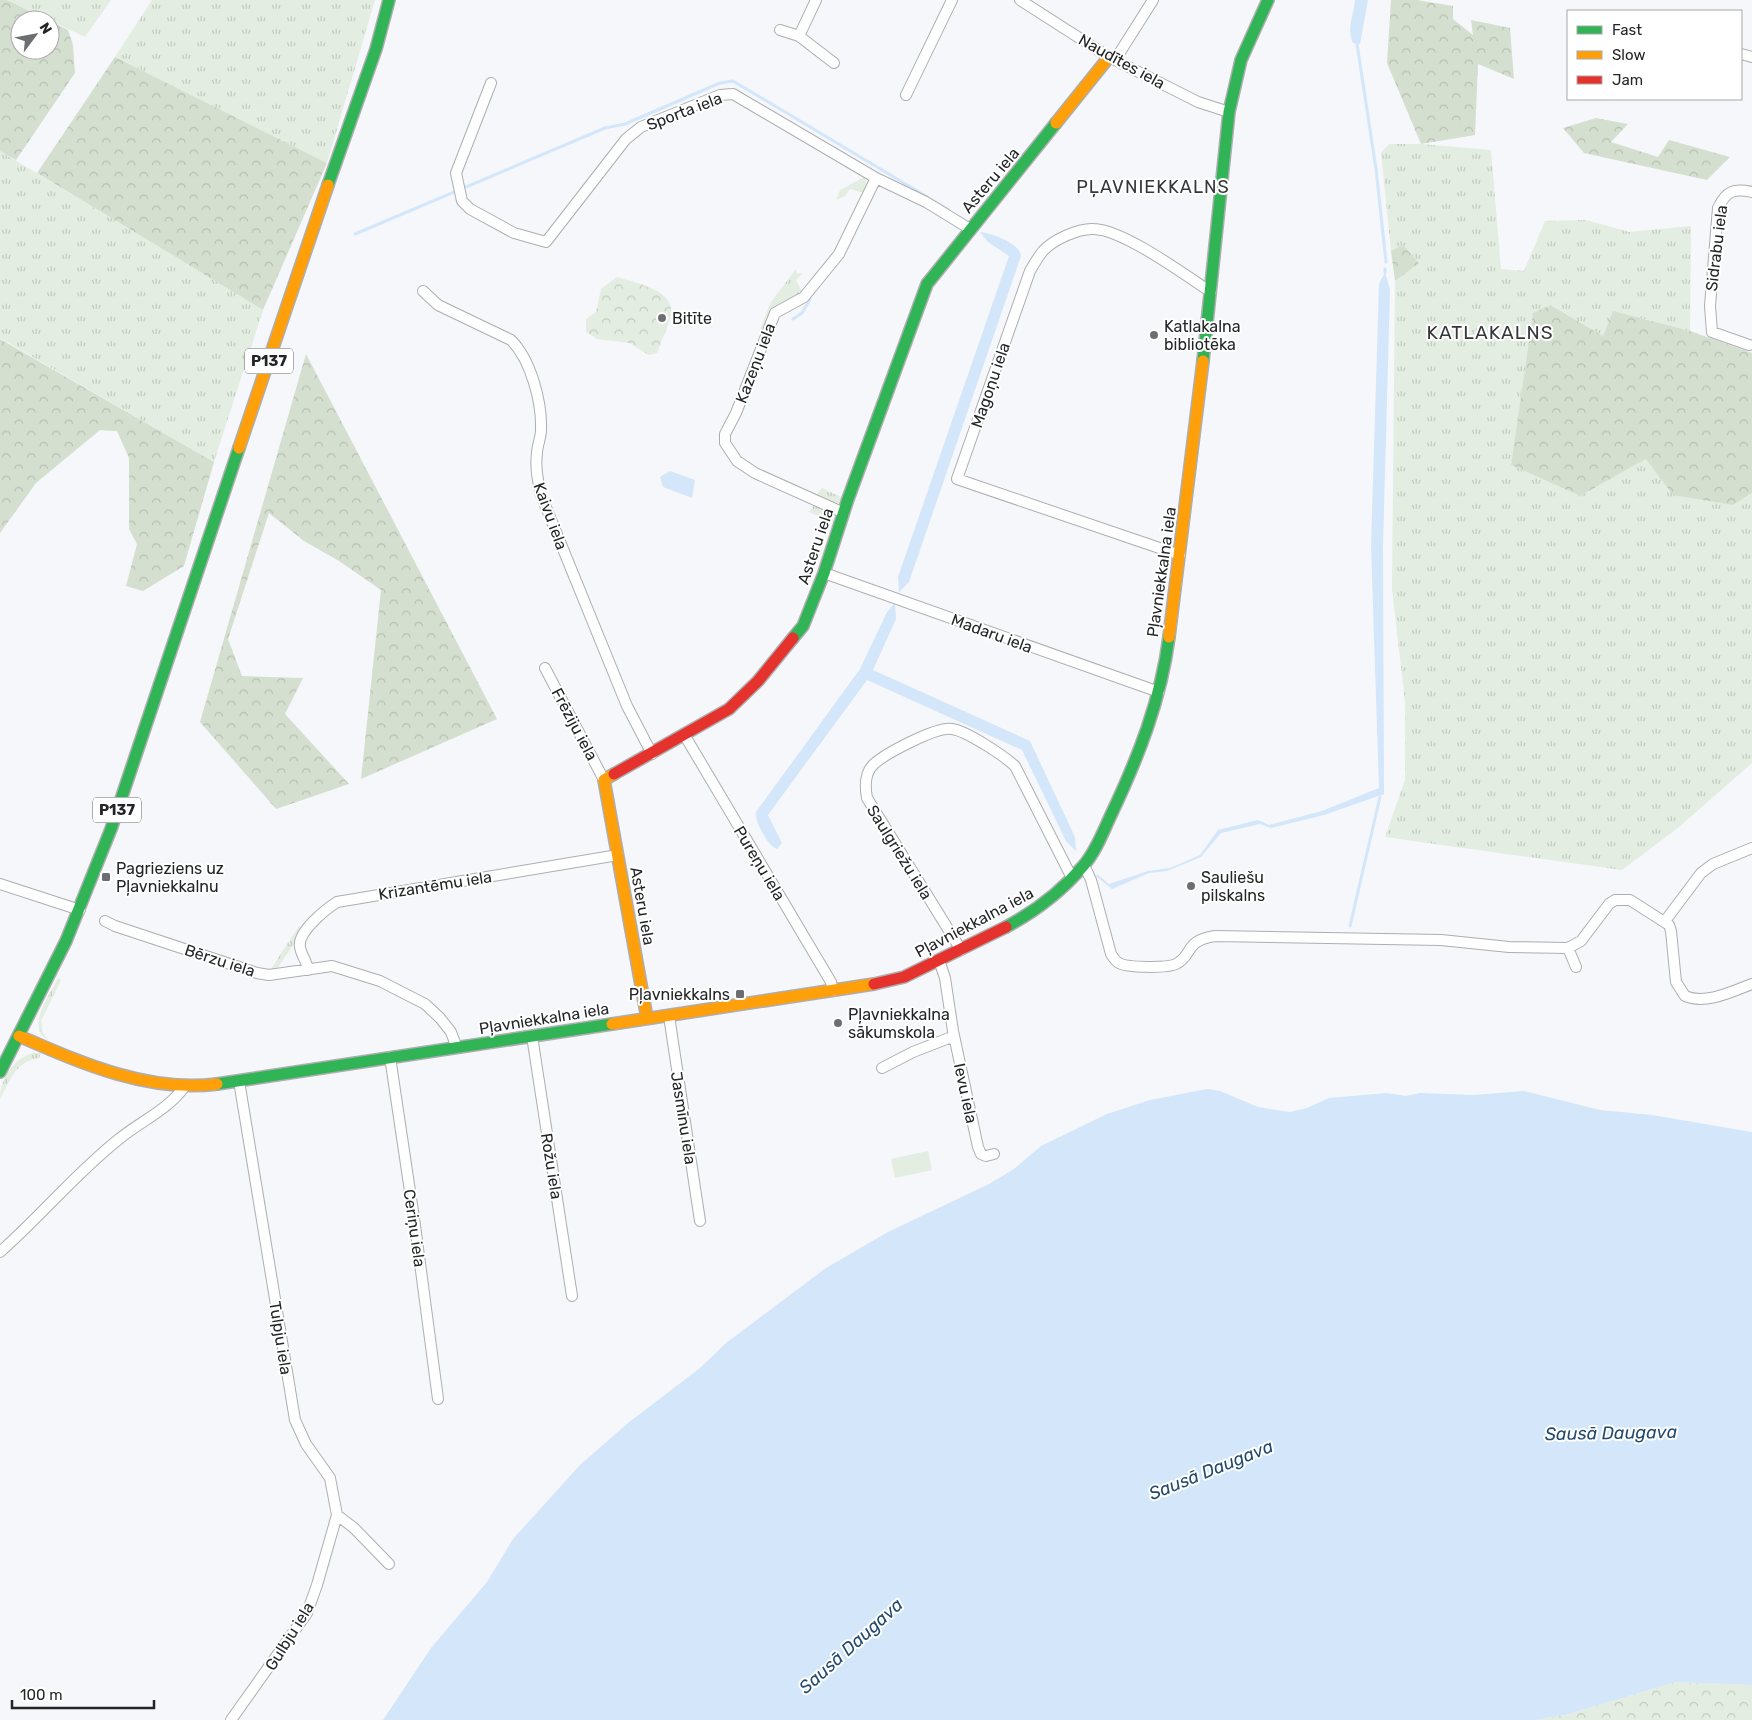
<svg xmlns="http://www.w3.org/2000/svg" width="1752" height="1720" font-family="Rubik,sans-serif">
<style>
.grass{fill:url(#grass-tufts)}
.forest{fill:url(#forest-crowns)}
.park{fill:url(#park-crowns)}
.garden{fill:#e4ede1}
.water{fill:#d3e6fa}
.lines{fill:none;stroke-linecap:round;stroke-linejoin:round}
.stream{stroke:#d3e6fa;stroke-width:3}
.street-casing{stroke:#adaeb0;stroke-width:12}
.fast-casing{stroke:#adaeb0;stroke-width:14}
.slow-casing{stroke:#adaeb0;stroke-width:14}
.jam-casing{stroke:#adaeb0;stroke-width:14}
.street{stroke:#fefefe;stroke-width:10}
.fast{stroke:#30b455;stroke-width:11}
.slow{stroke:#ff9f0a;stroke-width:11}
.jam{stroke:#e5322d;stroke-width:11}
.poi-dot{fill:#6d6e71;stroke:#fff;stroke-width:2}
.labels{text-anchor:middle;stroke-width:4;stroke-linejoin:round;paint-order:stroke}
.shield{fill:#fff;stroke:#666668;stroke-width:1}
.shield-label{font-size:15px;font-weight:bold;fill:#242527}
.street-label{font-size:16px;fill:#242527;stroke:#fff}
.poi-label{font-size:16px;fill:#242527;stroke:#fff;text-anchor:start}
.neighbourhood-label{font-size:18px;letter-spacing:1px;fill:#35373a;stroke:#fff}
.water-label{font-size:18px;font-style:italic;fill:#234a6f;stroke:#fff}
.quarter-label{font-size:19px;letter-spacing:1px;fill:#35373a;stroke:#fff}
</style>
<defs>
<pattern id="grass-tufts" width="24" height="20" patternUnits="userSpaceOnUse" patternTransform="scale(1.25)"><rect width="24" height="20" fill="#e4ede1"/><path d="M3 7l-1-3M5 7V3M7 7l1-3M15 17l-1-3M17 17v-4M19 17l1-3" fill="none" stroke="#c3cbc1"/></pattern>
<pattern id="forest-crowns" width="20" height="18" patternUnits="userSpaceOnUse" patternTransform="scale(1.25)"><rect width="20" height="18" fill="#d5dfcf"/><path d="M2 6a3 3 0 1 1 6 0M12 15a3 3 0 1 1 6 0" fill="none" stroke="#b7bfb2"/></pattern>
<pattern id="park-crowns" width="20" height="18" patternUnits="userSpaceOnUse" patternTransform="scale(1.25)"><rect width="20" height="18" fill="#e4ede1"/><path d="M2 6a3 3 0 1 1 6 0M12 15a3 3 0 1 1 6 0" fill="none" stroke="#c3cbc1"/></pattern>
</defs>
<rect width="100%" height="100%" fill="#f5f7fa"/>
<!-- grass -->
<path class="grass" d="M7,0H111L85,37Z
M152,0H375L327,163L115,57Z
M1389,144H1421L1491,150L1501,269L1524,271L1545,221L1586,220L1629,232L1691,226L1690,331L1613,311L1603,336L1552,305L1533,313L1511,465L1580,496L1646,459L1733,505L1752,493V763L1679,827L1622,870L1385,837L1405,780V702L1392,589L1395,281L1419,263L1403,245L1391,251L1381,153Z
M0,151L263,310L214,462L0,338Z
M864,177L867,183L866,190L861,192L850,189L845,196L836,200L840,190Z
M796,269L797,274L803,273L796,280L803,294L772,309L764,328L759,332L771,302Z
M822,488L841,497L842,500L839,503C832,504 821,501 817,494Z
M814,505L830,512L834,523L809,512Z
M299,926L304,929L277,969H271Z
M58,978L61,980L41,1021L43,1033L48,1040C25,1027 50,995 58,978Z
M33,1053H41L39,1058C16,1061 10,1080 0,1099C0,1079 13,1059 33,1053Z"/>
<!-- forest -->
<path class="forest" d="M0,0H7L48,20H20V50H50V21L68,30L73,45L75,73L16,160L0,151Z
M1391,0H1417L1453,6V19L1473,35L1471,20L1510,28L1514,79L1478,64L1475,135L1421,144L1387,63Z
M115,57L327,163L263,310L37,173Z
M1596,118L1628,124L1611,142L1658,157L1669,140L1730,157L1707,180L1584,153L1563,128Z
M1403,245L1419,263L1395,281L1391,251Z
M1551,305L1603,336L1613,311L1690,331L1752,353V493L1733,505L1673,495L1646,459L1580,496L1511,465L1533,313Z
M0,339L214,462L184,566L143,591L126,586L137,544L129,529V458L117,431L100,430L36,483L0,533Z
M306,354L497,719L361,779L381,590L339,561L304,541L269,513L228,639L242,676L303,678L285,714L349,784L276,809L200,722Z"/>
<!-- park -->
<path class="park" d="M617,277C634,283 674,289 671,313C669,326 661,341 657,353L649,355L629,343L597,339L586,332V319L596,312L601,289Z
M1676,1682L1752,1685V1720H1535L1565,1715Z"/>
<!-- garden -->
<path class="garden" d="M928,1151L932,1170L895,1178L891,1159Z"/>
<!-- water -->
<path class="water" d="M1355,0H1368L1360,44L1353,43C1346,29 1354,15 1355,0Z
M980,232C991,233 1020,243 1021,256L909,582L899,592L898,577L1009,256L988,242Z
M1385,272L1390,290L1383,546L1384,794L1324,815L1271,828L1260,824L1221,833L1201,857L1167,871L1149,873L1112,889L1096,876L1097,874L1109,884L1148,871L1170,868L1200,855L1218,830L1258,820L1269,825L1322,811L1379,788L1371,546L1379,284Z
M670,471L695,480L692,498L663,487L660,477Z
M895,603L896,619L873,670L1030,741L1075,837L1076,851L1066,841L1022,750L867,680L768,815L782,843L777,849C768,847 754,820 756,812L860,669L887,612Z
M1207,1089L1220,1091L1258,1107L1290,1112L1307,1108L1329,1098L1387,1093L1406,1096L1420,1093L1474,1095L1524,1091L1600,1110L1652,1115L1752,1132V1685L1676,1682L1565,1715L1535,1720H383L431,1648L487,1582L513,1539L580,1465L628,1423L700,1368L726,1343L826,1268L888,1232L989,1184L1014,1169L1041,1146L1107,1114L1150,1100Z"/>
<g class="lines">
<!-- stream -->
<path class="stream" d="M1357,44L1376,169L1386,262
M355,234L605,128L625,124L720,83L733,81L949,210
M1385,272V269
M793,319L802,313L810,299
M1350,926L1380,797"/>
<defs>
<path id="street" d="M1020,0L1109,57L1198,102L1229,112
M780,30L799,36L834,63
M799,36L816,0
M1741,54L1752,57
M1115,60L1153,0
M491,83L456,173L462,201L470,209L514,233L546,242L626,139L641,127L720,95L733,94L876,178L926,202L970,229
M906,95L952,0
M423,291L438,305L511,340C531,360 542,402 541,430C541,438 537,446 537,453C535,468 538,481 541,495L627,706L652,754
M1749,345L1712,332L1710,306L1718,208C1726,191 1734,188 1752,192
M844,513L755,473L737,461L725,443V434L736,413L775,313L804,297L839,254L876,178
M1180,555L957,479L1030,271C1034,264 1038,257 1043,251C1053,240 1078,228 1094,229C1124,230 1185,275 1211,292
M824,573L1159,692
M545,668L604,780
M685,736L831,982L833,991
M1084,865L1091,880L1111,954C1113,957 1116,962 1119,963C1127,968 1168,968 1176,964C1194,955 1183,941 1215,936L1441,940L1509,947L1568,948L1581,941L1609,904L1615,900H1630L1669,925L1671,931L1676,982L1685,996C1706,1005 1733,991 1752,984
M0,884L80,910
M105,921L115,926L257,973L269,975L332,966L380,981L425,1004L440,1018L451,1032L457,1048
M1665,921L1701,873L1713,864L1752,848
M1568,948L1576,967
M961,950L867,798C865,787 864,774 873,765C884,754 937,726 952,729C967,731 1004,756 1015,766L1072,878
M939,960L945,978L953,1031L978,1147L981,1154L986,1156L994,1154
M308,970C307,961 301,955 300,947C297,932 326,909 337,902L618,855
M669,1016L700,1221
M532,1036L572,1296
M390,1057L414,1218L438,1399
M882,1068L913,1052L949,1038L955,1040
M0,1252C41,1216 76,1173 119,1139C141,1121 168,1110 185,1086
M337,1515L354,1528L389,1564
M231,1720L307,1613L317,1585L337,1515L330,1478L306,1444L295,1420L239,1081"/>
<path id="fast" d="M328,185L376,49L389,0
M1203,361L1229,112L1241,60L1268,0
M793,638L803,626L824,573L848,499L927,284L1056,123
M1006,927C1036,911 1062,891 1084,865C1096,851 1103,832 1111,815C1138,758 1161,700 1169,637
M0,1072L66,941L111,829L239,448
M217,1084L612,1024"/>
<path id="slow" d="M1056,123L1109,57
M239,448L328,185
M1169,637L1203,361
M614,774L604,780L647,1018
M612,1024L874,984
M19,1036C81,1063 148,1093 217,1084"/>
<path id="jam" d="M614,774L729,709L758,681L793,638
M874,984L904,977L1006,927"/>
</defs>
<!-- street casing -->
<use href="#street" class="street-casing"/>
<!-- fast casing -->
<use href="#fast" class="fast-casing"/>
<!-- slow casing -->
<use href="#slow" class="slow-casing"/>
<!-- jam casing -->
<use href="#jam" class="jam-casing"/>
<!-- street -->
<use href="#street" class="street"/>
<!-- fast -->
<use href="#fast" class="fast"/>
<!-- slow -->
<use href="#slow" class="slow"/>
<!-- jam -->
<use href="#jam" class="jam"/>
</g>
<!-- markers -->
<g class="poi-dot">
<circle cx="662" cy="318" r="5"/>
<circle cx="1154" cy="335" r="5"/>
<rect x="101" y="872" width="10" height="10" rx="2.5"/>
<circle cx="1191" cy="886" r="5"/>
<rect x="735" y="989" width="10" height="10" rx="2.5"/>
<circle cx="838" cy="1023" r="5"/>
</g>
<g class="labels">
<!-- shield labels -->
<g class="shield">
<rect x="245" y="348.5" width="48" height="25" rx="4"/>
<rect x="93" y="797.5" width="48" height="25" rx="4"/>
</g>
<g class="shield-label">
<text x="269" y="366">P137</text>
<text x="117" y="815">P137</text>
</g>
<!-- street labels -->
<g class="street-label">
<text transform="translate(1122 61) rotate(29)" y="6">Naudītes iela</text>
<text transform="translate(684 111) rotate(-21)" y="6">Sporta iela</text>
<text transform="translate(990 180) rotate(-50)" y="6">Asteru iela</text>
<text transform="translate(1716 248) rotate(-83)" y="6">Sidrabu iela</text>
<text transform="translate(755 363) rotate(-69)" y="6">Kazeņu iela</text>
<text transform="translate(990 385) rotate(-71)" y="6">Magoņu iela</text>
<text transform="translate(551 516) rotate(70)" y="6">Kaivu iela</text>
<text transform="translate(815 546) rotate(-71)" y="6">Asteru iela</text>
<text transform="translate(1161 572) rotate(-82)" y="6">Pļavniekkalna iela</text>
<text transform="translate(992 633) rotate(20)" y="6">Madaru iela</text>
<text transform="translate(575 724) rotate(62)" y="6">Frēziju iela</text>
<text transform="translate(900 852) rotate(58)" y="6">Saulgriežu iela</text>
<text transform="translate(760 863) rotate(59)" y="6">Pureņu iela</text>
<text transform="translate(435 885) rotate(-9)" y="6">Krizantēmu iela</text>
<text transform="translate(643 906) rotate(80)" y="6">Asteru iela</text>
<text transform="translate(974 922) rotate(-28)" y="6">Pļavniekkalna iela</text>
<text transform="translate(220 960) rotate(18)" y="6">Bērzu iela</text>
<text transform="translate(544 1018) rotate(-9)" y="6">Pļavniekkalna iela</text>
<text transform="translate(966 1093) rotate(78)" y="6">Ievu iela</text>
<text transform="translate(684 1118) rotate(81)" y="6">Jasmīnu iela</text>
<text transform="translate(552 1166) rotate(81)" y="6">Rožu iela</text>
<text transform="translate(415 1228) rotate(82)" y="6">Ceriņu iela</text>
<text transform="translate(281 1338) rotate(81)" y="6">Tulpju iela</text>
<text transform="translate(289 1636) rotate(-58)" y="6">Gulbju iela</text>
</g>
<!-- poi labels -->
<g class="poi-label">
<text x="672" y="324">Bitīte</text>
<text x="1164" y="332">Katlakalna<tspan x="1164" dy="18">bibliotēka</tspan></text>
<text x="116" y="874">Pagrieziens uz<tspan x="116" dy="18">Pļavniekkalnu</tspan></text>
<text x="1201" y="883">Sauliešu<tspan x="1201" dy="18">pilskalns</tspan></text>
<text x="730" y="1000" text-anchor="end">Pļavniekkalns</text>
<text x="848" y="1020">Pļavniekkalna<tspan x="848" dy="18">sākumskola</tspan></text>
</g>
<!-- neighbourhood labels -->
<g class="neighbourhood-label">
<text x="1153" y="193">PĻAVNIEKKALNS</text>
</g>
<!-- water labels -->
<g class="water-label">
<text transform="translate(1611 1433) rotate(-1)" y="6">Sausā Daugava</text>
<text transform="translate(1211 1470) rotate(-22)" y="6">Sausā Daugava</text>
<text transform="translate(851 1646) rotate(-42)" y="6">Sausā Daugava</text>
</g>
<!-- quarter labels -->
<g class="quarter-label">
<text x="1490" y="339">KATLAKALNS</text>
</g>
</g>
<!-- legend -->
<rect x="1567" y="10" width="175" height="90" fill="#ffffff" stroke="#a7a8a9"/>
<rect x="1577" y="26" width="25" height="8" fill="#30b455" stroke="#a7a8a9"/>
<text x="1612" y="35" font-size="15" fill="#242527">Fast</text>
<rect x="1577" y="51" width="25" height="8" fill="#ff9f0a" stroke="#a7a8a9"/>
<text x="1612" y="60" font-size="15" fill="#242527">Slow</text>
<rect x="1577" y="76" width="25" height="8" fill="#e5322d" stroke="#a7a8a9"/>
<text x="1612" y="85" font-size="15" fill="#242527">Jam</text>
<!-- north arrow -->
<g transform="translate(35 35) rotate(58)"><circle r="24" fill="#ffffff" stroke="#a7a8a9"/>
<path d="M0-4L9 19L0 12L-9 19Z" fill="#6d6e71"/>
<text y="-8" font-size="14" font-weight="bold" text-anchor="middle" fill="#242527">N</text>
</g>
<!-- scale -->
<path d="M12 1700v8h142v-8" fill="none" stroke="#242527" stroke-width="2.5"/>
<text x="20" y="1700" font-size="15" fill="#242527" stroke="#ffffff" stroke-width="4" paint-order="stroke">100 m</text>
</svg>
